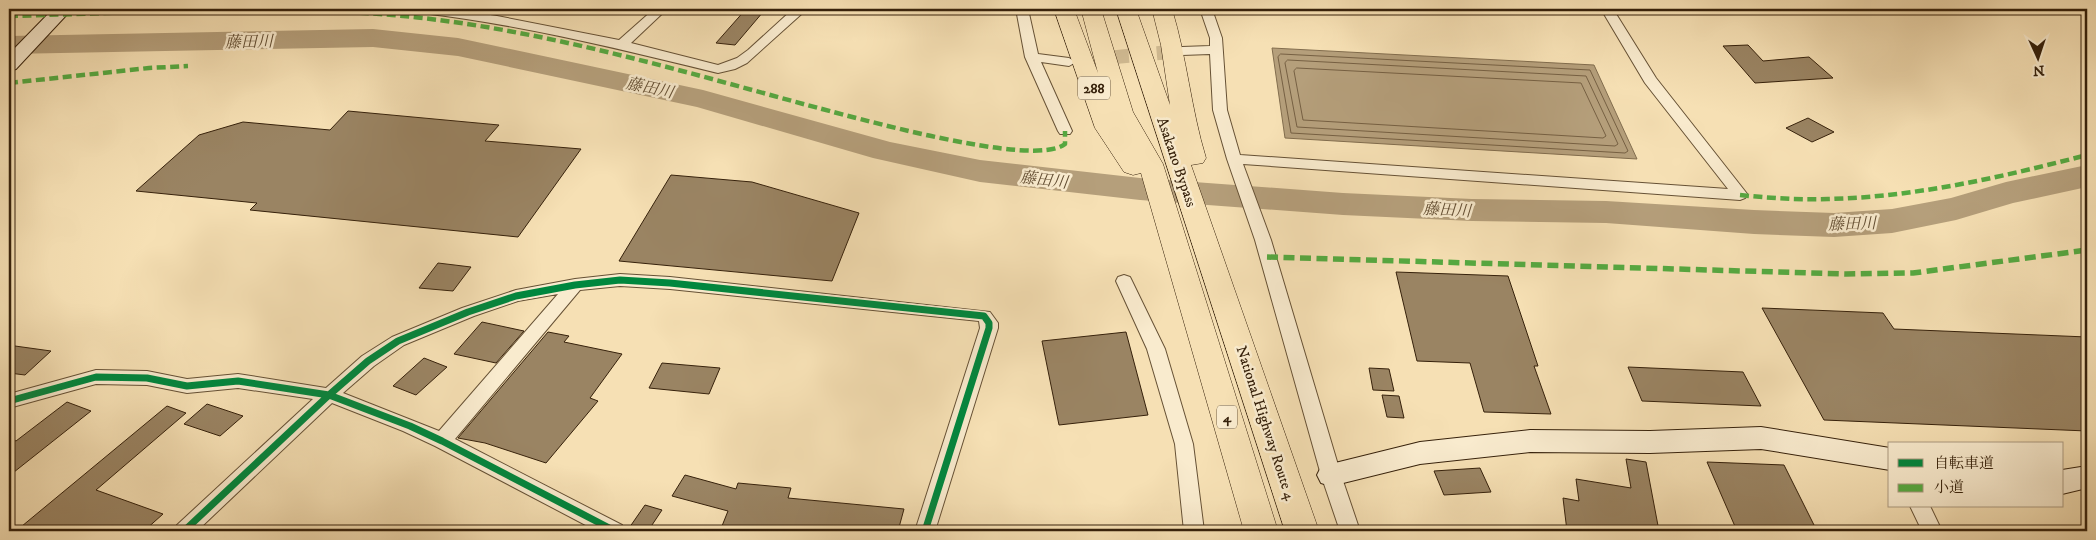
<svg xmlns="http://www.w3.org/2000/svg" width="2096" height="540" font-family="'IM FELL DW Pica','Noto Serif JP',serif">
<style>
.water{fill:#b59f7b;stroke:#826d4e}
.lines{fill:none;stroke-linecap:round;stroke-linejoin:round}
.shore{stroke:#766043;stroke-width:1}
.river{fill:#b59f7b;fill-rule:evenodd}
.building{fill:#9a8463;stroke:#36210b}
.street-tunnel{stroke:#d0ba92;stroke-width:14;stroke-dasharray:14 7;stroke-linecap:butt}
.street-casing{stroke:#665135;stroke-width:2}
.secondary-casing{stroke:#36210b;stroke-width:2}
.highway-casing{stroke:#36210b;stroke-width:1}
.street{fill:#f9ebce;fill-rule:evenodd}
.secondary{fill:#f9ebce;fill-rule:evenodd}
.highway{fill:#f6e0b4;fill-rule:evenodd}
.quiet-far1{stroke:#55aa41;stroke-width:4.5;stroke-dasharray:9 4.5;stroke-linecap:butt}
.quiet{stroke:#55aa41;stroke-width:5.5;stroke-dasharray:11 5.5;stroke-linecap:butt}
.cycleway-casing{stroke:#f9ebce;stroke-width:10}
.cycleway{stroke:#00873e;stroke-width:7}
.labels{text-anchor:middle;stroke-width:5;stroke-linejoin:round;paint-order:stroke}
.shield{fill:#f9ebce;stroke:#705e46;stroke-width:1}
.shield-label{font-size:14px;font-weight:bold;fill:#36210b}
.street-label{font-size:15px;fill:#36210b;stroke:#f9ebce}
.water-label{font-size:16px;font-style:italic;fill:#624d32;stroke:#f9ebce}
</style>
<rect width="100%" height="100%" fill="#f6e0b4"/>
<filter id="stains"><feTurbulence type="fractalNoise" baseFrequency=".004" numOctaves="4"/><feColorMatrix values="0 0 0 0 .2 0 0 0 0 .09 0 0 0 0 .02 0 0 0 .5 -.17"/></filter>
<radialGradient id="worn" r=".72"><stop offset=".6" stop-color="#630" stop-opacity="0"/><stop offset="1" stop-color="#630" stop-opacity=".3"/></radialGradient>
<!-- water -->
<path class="water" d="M1272,48L1594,65L1637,159L1285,138Z"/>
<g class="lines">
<!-- shore -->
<path class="shore" d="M1281,54L1590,70L1628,151L1625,153L1291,133L1278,57Z
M1288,60L1586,76L1618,144L1615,146L1297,127L1285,63Z
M1297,68L1581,83L1606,136L1603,138L1303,120L1294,71Z"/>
<!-- river -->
<path class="river" d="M373,29L458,38L703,90L890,142L980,160L1140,178L1343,193L1472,199L1606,201L1754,210L1834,213L1892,209L1951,198L2006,182L2087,165V187L2013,203L1956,220L1892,233L1834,237L1754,234L1606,223L1472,221L1343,215L1140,200L980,182L873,158L697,107L458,56L373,47L9,54V36Z"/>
</g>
<!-- building -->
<path class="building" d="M746,9H760L763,12L735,45L716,43Z
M1748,45L1763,61L1809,57L1833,78L1755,83L1723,46Z
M348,111L499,125L485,141L581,149L518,237L250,210L257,203L136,191L199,135L243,122L330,130Z
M1808,118L1834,132L1812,142L1786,128Z
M671,175L752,182L859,213L832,281L619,261Z
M438,263L471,267L453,291L419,288Z
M1396,272L1508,276L1538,366H1534L1551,414L1484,412L1470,363L1417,361Z
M1762,308L1883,313L1894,329L2087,337V431L1824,420Z
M482,322L524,331L496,363L454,354Z
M548,332L569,336L564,342L622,354L590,398L598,401L546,463L485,443L458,438Z
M1126,332L1148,415L1059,425L1042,341Z
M15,346L51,351L25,375L9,373V352Z
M424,358L447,367L416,395L393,386Z
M662,363L720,368L709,394L649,388Z
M1628,367L1743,372L1761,406L1642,401Z
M1369,368L1389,369L1394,391L1373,390Z
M1382,395L1399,396L1404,418L1387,417Z
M67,402L91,411L9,476V438L16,441Z
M207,404L243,416L220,436L184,424Z
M167,406L186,413L96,490L163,514L144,531H16Z
M1626,459L1646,462L1659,531H1567L1563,498L1579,501L1576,479L1631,488Z
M1707,462L1784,465L1817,531H1737Z
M1480,468L1491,492L1444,495L1434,471Z
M685,475L736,489L738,483L791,488L788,498L904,509L898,531H720L728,511L672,496Z
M645,505L662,510L648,531H627Z"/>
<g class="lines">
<!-- street-tunnel -->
<path class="street-tunnel" d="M1094,59L1182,51"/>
<defs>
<path id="street" d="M416,9H450L497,16L619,40L654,9H667L631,43L718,65L737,58L748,50L793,9H807L747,63L735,69L718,73C620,49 523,25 422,13Z
M1016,9H1028L1038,54L1069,58L1076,62L1069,66L1041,62L1072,131L1070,134H1060L1058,131L1025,57Z
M1200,9H1212L1222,38L1227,110L1240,155L1728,189L1645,83L1601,9H1613L1656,78L1748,195L1745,198L1740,200L1243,164L1271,240L1341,475L1360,531H1340L1321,475L1255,240L1227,159L1213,110L1210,54L1182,55L1176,51L1182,47L1210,46V38Z
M620,274L670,277L990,312L998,323V328L935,531H915L980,328L979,321L670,289L620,286L580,290L455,439L622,525L625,531H597L435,446L403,431L332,403L197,531H174L177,525L313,399L238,388L187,393L147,385L96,384L9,408V394L96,370L147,371L187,379L238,374L326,388L362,356L392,337L462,308L516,290L575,279ZM558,294L439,431L343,393L374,366L404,345L474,316L518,301Z
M1124,275L1130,277L1132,281L1165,349L1193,444L1204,531H1184L1175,444L1147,349L1116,281L1118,277Z
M1910,506H1930L1942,531H1922Z"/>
<path id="secondary" d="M53,9H72L16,69L9,71V54Z
M1761,427L1890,448V470L1761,449L1650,453L1530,452L1420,464L1331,486L1321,483L1317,475L1321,467L1331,464L1420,442L1530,430L1650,431Z
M2087,466V488L2062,494V470Z"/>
<path id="highway" d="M1054,9H1074L1098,73L1081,9H1101L1133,112L1163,164L1278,531H1244L1141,173L1133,175L1124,172L1095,128Z
M1116,9H1136L1170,105L1161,45L1152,9H1172C1187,58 1191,109 1206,158L1203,163L1191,165L1319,531H1285Z"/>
</defs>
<!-- street casing -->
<use href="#street" class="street-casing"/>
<!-- secondary casing -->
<use href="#secondary" class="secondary-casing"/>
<!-- highway casing -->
<use href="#highway" class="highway-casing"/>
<!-- street -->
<use href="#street" class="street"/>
<!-- secondary -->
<use href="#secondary" class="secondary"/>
<!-- highway -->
<use href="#highway" class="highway"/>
<!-- quiet-far1 -->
<path class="quiet-far1" d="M9,16C136,13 265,4 392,15C533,27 671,68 807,105C850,116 1034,169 1065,144V131
M9,83L149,68L188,66
M1740,195C1769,198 1798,200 1828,199C1916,197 2002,177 2087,155"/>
<!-- quiet -->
<path class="quiet" d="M1267,257L1846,274L1913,273L2087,250"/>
<defs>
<path id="cycleway" d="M9,401L96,377L147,378L187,386L238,381L329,395L410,426L442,441L615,531
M184,531L329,395L368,361L398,341L468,312L516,296L575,285L620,280L670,283L984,316L989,323V328L925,531"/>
</defs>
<!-- cycleway casing -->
<use href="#cycleway" class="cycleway-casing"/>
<!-- cycleway -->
<use href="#cycleway" class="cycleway"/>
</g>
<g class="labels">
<!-- shield labels -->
<g class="shield">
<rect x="1078" y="76.5" width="32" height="23" rx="4"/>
<rect x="1217" y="405.5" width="20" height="23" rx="4"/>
</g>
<g class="shield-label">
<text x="1094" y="93">288</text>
<text x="1227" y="422">4</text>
</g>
<!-- street labels -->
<g class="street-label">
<text transform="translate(1177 162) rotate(71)" y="5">Asakano Bypass</text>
<text transform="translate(1266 423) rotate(72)" y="5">National Highway Route 4</text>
</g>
<!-- water labels -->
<g class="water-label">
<text transform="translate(249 41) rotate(-1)" y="6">藤田川</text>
<text transform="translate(650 87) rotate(12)" y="6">藤田川</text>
<text transform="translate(1044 179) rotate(7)" y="6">藤田川</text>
<text transform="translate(1447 209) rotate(3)" y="6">藤田川</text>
<text transform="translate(1852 223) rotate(-2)" y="6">藤田川</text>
</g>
</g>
<!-- margin -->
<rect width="2096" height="540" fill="none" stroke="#f6e0b4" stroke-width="30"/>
<rect x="10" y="10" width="2076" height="520" fill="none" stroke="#36210b" stroke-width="2.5"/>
<rect x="15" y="15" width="2066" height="510" fill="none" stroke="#36210b"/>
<!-- legend -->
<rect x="1888" y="442" width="175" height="65" fill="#f9ebce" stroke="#ab9a80"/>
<rect x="1898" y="459" width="25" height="8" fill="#00873e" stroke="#ab9a80"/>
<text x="1934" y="468" font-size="15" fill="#36210b">自転車道</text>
<rect x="1898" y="484" width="25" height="8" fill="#55aa41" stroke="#ab9a80"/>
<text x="1934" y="492" font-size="15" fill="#36210b">小道</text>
<!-- north arrow -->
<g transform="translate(2038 58) rotate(177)" stroke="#f9ebce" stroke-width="4" paint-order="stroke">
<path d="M0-4L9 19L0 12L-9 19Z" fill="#36210b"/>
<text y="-8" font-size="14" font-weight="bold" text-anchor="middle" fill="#36210b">N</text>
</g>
<rect width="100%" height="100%" filter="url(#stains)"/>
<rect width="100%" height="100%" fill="url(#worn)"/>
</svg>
